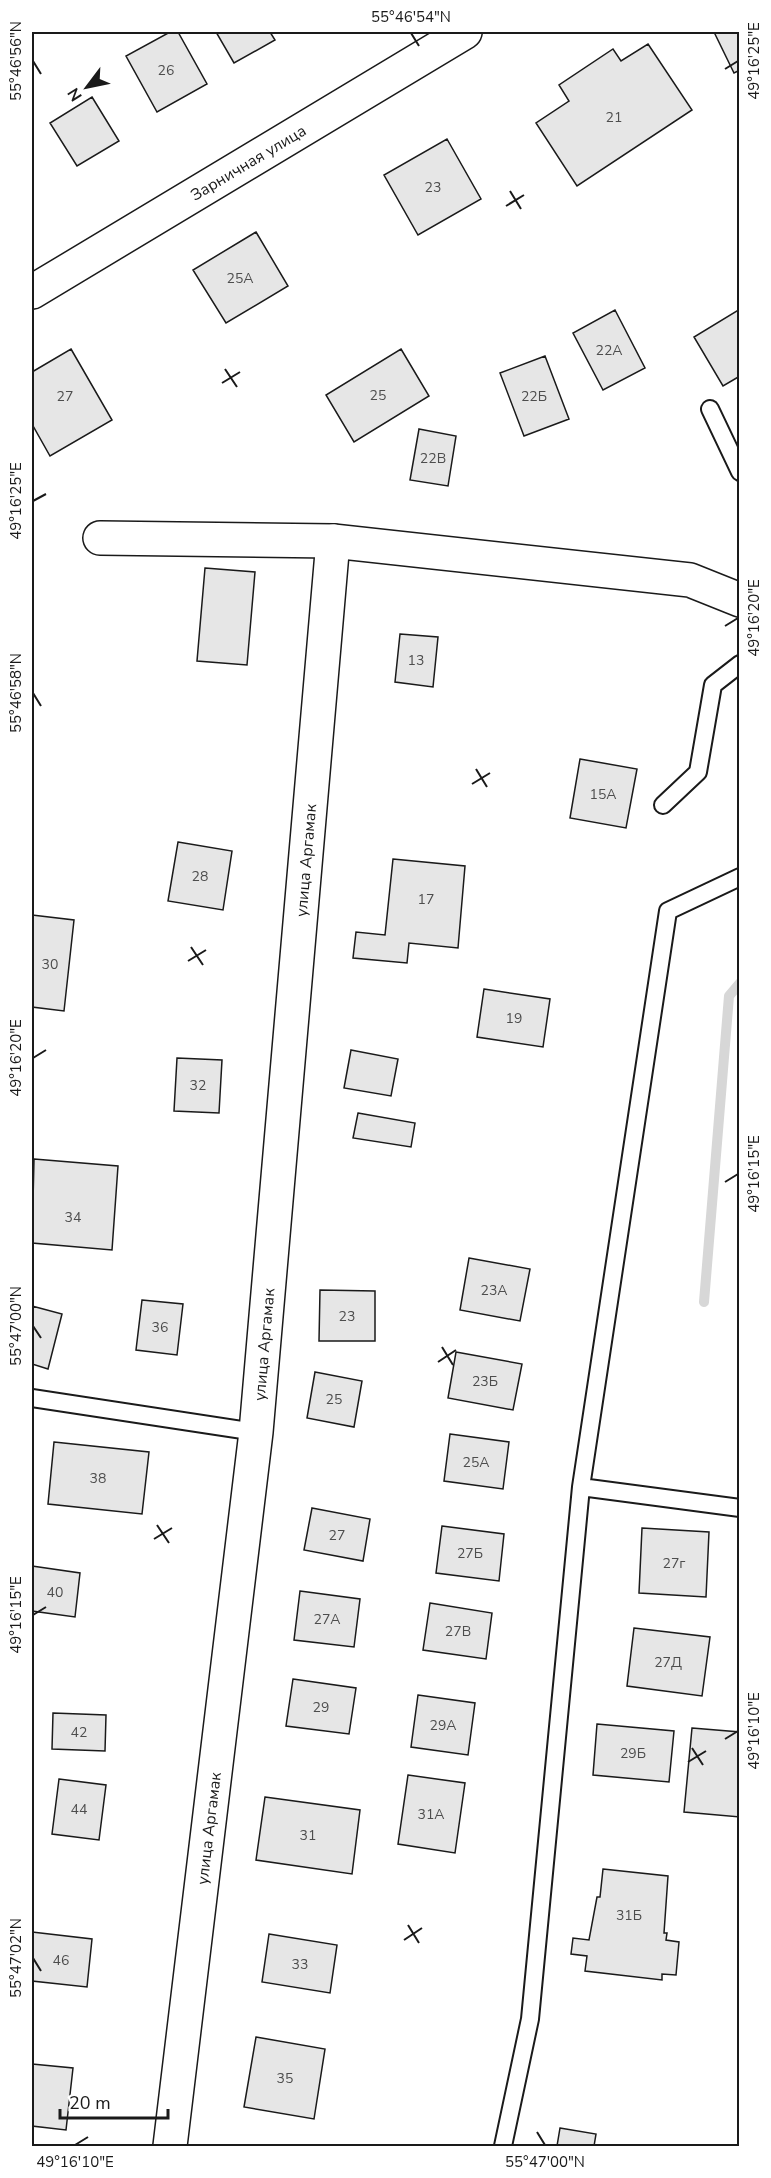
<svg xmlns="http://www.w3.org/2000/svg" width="771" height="2178" font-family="'Nunito Sans',sans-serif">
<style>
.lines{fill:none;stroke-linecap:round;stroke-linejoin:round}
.stream{stroke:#d7d7d7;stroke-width:10}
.building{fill:#e6e6e6;stroke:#1a1a1a;stroke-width:1.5}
.lane-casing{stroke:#1a1a1a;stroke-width:20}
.street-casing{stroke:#1a1a1a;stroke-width:36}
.lane{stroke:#fff;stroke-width:16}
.street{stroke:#fff;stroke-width:33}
.ticks{fill:none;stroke:#1a1a1a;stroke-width:2}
.labels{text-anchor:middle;stroke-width:4.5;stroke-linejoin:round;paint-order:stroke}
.number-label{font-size:14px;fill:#4d4d4d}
.street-label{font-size:16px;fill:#1a1a1a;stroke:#fff}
.neatline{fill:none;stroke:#1a1a1a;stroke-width:2}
.ticks-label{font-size:15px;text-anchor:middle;fill:#1a1a1a}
</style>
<rect width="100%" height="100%" fill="#fff"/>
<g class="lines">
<!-- stream -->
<path class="stream" d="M704,1302L729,996L740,983"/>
</g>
<!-- building -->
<path class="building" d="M170,32H178L207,84L157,112L126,56Z
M216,32H270L275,40L234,63Z
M714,32H740V70L734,73Z
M648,44L692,110L577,186L536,123L569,101L559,85L613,49L621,61Z
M92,97L119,141L77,166L50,123Z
M447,139L481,199L418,235L384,175Z
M256,232L288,286L226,323L193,270Z
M740,309V376L723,386L694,337Z
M615,310L645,368L603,390L573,333Z
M71,349L112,420L50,456L32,424V372Z
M401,349L429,396L354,442L326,395Z
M545,356L569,419L524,436L500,373Z
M419,429L456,436L448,486L410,480Z
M205,568L255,572L247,665L197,661Z
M400,634L438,637L433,687L395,682Z
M580,759L637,769L626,828L570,818Z
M178,842L232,851L223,910L168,901Z
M393,859L465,866L458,948L409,943L407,963L353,958L356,932L385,935Z
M32,915L74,920L64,1011L32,1007Z
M484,989L550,999L543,1047L477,1037Z
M351,1050L398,1059L391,1096L344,1088Z
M177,1058L222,1060L219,1113L174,1111Z
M358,1113L415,1123L411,1147L353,1138Z
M34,1159L118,1166L112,1250L32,1243Z
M469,1258L530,1269L520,1321L460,1310Z
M320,1290L375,1291V1341H319Z
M142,1300L183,1304L177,1355L136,1350Z
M32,1306L62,1314L48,1369L32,1364Z
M456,1352L522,1364L513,1410L448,1398Z
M315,1372L362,1381L354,1427L307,1418Z
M450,1434L509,1442L503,1489L444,1481Z
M54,1442L149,1452L142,1514L48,1504Z
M312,1508L370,1519L363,1561L304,1550Z
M442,1526L504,1534L499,1581L436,1573Z
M642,1528L709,1532L706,1597L639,1593Z
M32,1566L80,1573L75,1617L32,1611Z
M300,1591L360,1599L354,1647L294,1640Z
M430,1603L492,1613L486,1659L423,1650Z
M634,1628L710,1637L702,1696L627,1686Z
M293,1679L356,1688L349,1734L286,1726Z
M418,1695L475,1703L468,1755L411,1747Z
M53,1713L106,1715L105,1751L52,1749Z
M597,1724L674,1731L669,1782L593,1775Z
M692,1728L740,1732V1817L684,1812Z
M408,1775L465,1783L455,1853L398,1844Z
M59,1779L106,1785L99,1840L52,1834Z
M265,1797L360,1810L352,1874L256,1860Z
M603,1869L668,1876L664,1933H667L666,1940L679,1942L676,1975L662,1974V1980L585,1971L587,1956L571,1954L573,1938L589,1940L597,1897H600Z
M32,1932L92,1939L87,1987L32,1981Z
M269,1934L337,1945L330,1993L262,1982Z
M256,2037L325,2049L314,2119L244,2107Z
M32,2064L73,2068L66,2130L32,2126Z
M560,2128L596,2134L594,2146H557Z"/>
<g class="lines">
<defs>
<path id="lane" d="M710,409L740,472
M663,805L698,772L713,685L740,664
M32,1398L256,1432
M581,1487L740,1508
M503,2146L530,2019L581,1487L668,911L740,877"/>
<g id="street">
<path id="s1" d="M32,292L465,32"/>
<path d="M100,538L333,541L690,580L740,600"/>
<path id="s2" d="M170,2146L256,1432L333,541"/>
</g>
</defs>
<!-- lane casing -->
<use href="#lane" class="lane-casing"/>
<!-- street casing -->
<use href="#street" class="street-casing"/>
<!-- lane -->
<use href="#lane" class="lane"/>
<!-- street -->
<use href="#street" class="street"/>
</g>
<!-- ticks -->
<path class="ticks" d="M411,33L419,46M33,61L41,74M725,69L738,61M510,191L521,209M506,206L524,195M225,369L237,387M222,383L240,372M33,501L46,494M725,626L738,618M33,693L41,706M476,769L487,787M472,784L490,773M191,947L203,965M188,961L206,950M33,1058L46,1050M725,1182L738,1174M33,1326L41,1338M442,1347L453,1365M438,1362L456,1350M157,1525L169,1543M154,1539L172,1528M33,1615L46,1607M725,1739L738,1731M692,1748L703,1765M688,1762L706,1751M408,1925L419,1943M404,1940L422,1928M33,1958L41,1971M537,2132L545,2145M75,2145L88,2137"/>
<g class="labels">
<!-- number labels -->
<g class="number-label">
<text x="166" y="75">26</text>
<text x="614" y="122">21</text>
<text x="433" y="192">23</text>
<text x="240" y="283">25А</text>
<text x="609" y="355">22А</text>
<text x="378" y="400">25</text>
<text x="65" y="401">27</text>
<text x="534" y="401">22Б</text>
<text x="433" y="463">22В</text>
<text x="416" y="665">13</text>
<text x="603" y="799">15А</text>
<text x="200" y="881">28</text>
<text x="426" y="904">17</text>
<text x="50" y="969">30</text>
<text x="514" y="1023">19</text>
<text x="198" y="1090">32</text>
<text x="73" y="1222">34</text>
<text x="494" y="1295">23А</text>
<text x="347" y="1321">23</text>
<text x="160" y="1332">36</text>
<text x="485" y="1386">23Б</text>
<text x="334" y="1404">25</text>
<text x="476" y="1467">25А</text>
<text x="98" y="1483">38</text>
<text x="337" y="1540">27</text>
<text x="470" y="1558">27Б</text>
<text x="674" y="1568">27г</text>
<text x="55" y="1597">40</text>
<text x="327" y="1624">27А</text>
<text x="458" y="1636">27В</text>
<text x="668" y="1667">27Д</text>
<text x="321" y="1712">29</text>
<text x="443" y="1730">29А</text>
<text x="79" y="1737">42</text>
<text x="633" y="1758">29Б</text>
<text x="79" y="1814">44</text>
<text x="431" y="1819">31А</text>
<text x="308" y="1840">31</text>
<text x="629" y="1920">31Б</text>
<text x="61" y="1965">46</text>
<text x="300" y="1969">33</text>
<text x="285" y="2083">35</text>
</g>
<!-- street labels -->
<g class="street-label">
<text dy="6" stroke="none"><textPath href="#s1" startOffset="252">Зарничная улица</textPath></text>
<text dy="6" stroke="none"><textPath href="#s2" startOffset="1293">улица Аргамак</textPath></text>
<text dy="6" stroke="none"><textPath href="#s2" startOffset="807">улица Аргамак</textPath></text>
<text dy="6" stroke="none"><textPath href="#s2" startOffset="320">улица Аргамак</textPath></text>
</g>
</g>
<!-- border -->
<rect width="771" height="2178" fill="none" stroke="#ffffff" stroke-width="66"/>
<!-- north arrow -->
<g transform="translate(87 87) rotate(238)" stroke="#ffffff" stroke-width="4.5" paint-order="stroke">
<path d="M0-4.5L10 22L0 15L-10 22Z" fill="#1a1a1a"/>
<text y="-9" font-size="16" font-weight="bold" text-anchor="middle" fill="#1a1a1a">N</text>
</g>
<!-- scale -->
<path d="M60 2109v9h108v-9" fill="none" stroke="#1a1a1a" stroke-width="3"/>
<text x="69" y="2109" font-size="18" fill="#1a1a1a" stroke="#ffffff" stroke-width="4.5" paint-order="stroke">20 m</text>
<rect x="33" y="33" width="705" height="2112" class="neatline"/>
<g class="ticks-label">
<text x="411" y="22">55°46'54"N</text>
<text transform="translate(16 61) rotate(-90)" y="5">55°46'56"N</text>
<text transform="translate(754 61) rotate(-90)" y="5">49°16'25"E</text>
<text transform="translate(16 501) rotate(-90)" y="5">49°16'25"E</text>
<text transform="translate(754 618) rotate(-90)" y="5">49°16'20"E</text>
<text transform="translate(16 693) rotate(-90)" y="5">55°46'58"N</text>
<text transform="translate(16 1058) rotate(-90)" y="5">49°16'20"E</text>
<text transform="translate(754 1174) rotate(-90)" y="5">49°16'15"E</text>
<text transform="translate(16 1326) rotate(-90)" y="5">55°47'00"N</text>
<text transform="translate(16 1615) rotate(-90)" y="5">49°16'15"E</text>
<text transform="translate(754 1731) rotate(-90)" y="5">49°16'10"E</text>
<text transform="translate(16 1958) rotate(-90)" y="5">55°47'02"N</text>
<text x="75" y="2167">49°16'10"E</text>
<text x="545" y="2167">55°47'00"N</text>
</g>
</svg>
